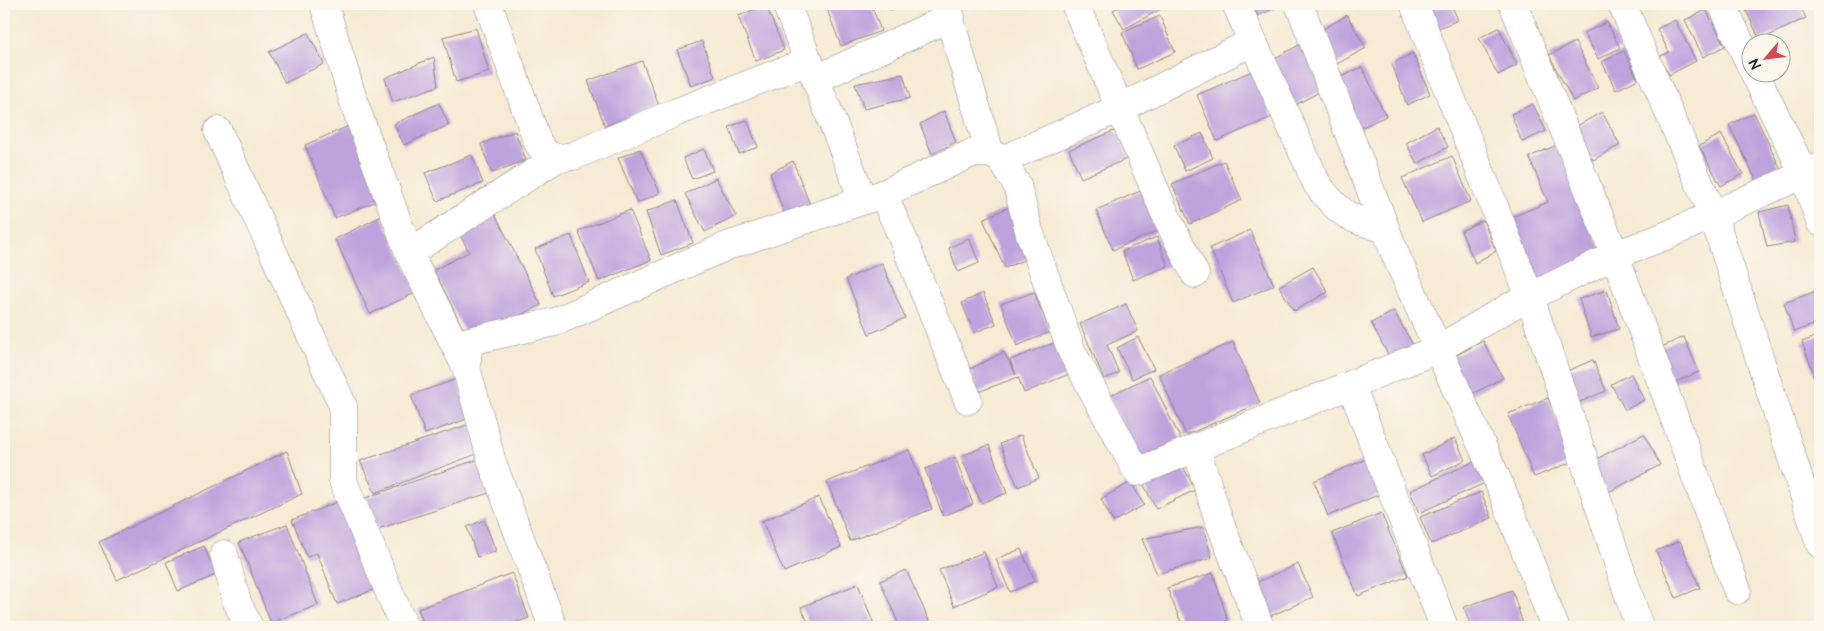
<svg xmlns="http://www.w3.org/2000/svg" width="1824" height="631" font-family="'Architects Daughter',sans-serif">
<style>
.building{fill:#bea2dd}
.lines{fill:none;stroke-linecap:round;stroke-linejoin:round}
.minor-casing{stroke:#8c8687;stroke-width:29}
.minor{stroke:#fff;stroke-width:28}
</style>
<rect width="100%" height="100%" fill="#fbf7ec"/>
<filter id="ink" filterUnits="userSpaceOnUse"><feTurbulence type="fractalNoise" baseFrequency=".02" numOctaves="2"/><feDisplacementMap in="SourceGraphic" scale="10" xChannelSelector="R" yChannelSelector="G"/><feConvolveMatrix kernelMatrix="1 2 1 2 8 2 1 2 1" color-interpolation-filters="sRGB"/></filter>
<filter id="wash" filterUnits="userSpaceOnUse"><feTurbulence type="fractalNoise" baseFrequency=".0096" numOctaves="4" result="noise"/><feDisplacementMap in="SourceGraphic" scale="20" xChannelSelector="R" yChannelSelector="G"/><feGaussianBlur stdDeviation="1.12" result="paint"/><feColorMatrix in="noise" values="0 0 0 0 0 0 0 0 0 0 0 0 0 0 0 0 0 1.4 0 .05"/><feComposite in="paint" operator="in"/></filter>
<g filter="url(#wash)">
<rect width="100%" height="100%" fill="#f5ead3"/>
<g id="blocks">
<!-- building -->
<path class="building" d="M825,4H871L881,31L841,46Z
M888,4H908L890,10Z
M1125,4H1158L1161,9L1124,29L1113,10Z
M1252,4H1283L1258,16Z
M1451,4L1458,20L1437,29L1430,11Z
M1743,4H1799L1806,18L1760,40Z
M766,5L784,50L756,61L738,16Z
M1706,10L1725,46L1703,57L1685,20Z
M1347,15L1366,48L1333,66L1315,34Z
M1160,16L1175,52L1137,69L1122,32Z
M1675,20L1696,61L1669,75L1659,57L1669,52L1657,29Z
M1607,22L1620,48L1598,59L1584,33Z
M476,28L489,72L456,82L443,37Z
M1499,28L1517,65L1498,75L1479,38Z
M308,33L324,64L285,83L269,52Z
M702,41L715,77L691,86L677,50Z
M1575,42L1598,88L1573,101L1549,55Z
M1303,43L1327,88L1295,105L1271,60Z
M1624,51L1638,79L1616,90L1602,62Z
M1413,53L1430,94L1407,105L1392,64Z
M434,57L438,86L393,102L385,78Z
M642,61L659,106L605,126L588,81Z
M1362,67L1386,116L1356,130L1333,81Z
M1252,71L1272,117L1217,141L1197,95Z
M903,74L910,98L864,109L855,84Z
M439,103L449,125L404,145L394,124Z
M1533,104L1546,131L1522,142L1511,114Z
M944,111L956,142L932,154L920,124Z
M1602,112L1620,145L1593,160L1575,127Z
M1754,113L1783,174L1759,186L1729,125Z
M747,120L758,147L739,154L729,127Z
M351,125L382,199L335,218L305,145Z
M1437,126L1448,147L1417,164L1406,143Z
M1116,130L1129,158L1081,178L1069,150Z
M515,131L526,160L492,173L481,144Z
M1202,133L1213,158L1185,171L1174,146Z
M1721,134L1743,174L1721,186L1699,146Z
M1557,145L1603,255L1539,281L1512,217L1548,202L1529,157Z
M640,149L660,193L637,203L618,158Z
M704,149L713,171L692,179L683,158Z
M472,155L483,183L437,201L425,173Z
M1452,156L1471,201L1422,222L1402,178Z
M793,161L810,205L785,216L770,173Z
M1224,161L1242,200L1190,224L1172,184Z
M716,178L736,216L705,232L685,194Z
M1145,189L1162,229L1113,250L1096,210Z
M677,200L693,243L661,255L646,212Z
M1788,205L1795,242L1767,247L1759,212Z
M1009,207L1031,257L1005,268L983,219Z
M493,210L541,305L469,341L434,270L469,252L457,229Z
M630,210L651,260L599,281L578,231Z
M382,216L417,292L370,314L335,239Z
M1483,220L1496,251L1475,263L1461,231Z
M1250,230L1274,285L1233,303L1210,248Z
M571,235L589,282L553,296L535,249Z
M1157,237L1168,266L1133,280L1122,251Z
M969,238L979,263L958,272L949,248Z
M882,263L905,318L869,334L846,279Z
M1313,267L1328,292L1294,311L1279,286Z
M1607,290L1619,329L1591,337L1579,299Z
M1816,291L1820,303V322L1794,332L1784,303Z
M1034,292L1050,332L1017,346L1001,304Z
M983,293L996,324L974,333L962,303Z
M1126,304L1138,331L1107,345L1119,373L1104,379L1080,324Z
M1394,311L1414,347L1391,360L1371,323Z
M1820,335V390L1802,342Z
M1138,337L1154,369L1132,379L1117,348Z
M1684,337L1699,372L1671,384L1657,349Z
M1483,341L1503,378L1468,396L1449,359Z
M1056,342L1069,374L1024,393L1018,377L978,392L970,369L1004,352L1016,375L1010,360Z
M1233,342L1260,403L1186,435L1159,374Z
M1593,360L1606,391L1575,404L1562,373Z
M1631,374L1644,400L1625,410L1611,384Z
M1150,376L1183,444L1142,464L1109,396Z
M457,379L470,418L425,434L411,395Z
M1548,398L1574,461L1534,477L1508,414Z
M470,424L479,453L375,493L360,461Z
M1644,434L1660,465L1605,494L1589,463Z
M1021,435L1039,478L1018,487L1000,444Z
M1455,438L1465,460L1432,476L1422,455Z
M989,445L1007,493L981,503L961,456Z
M909,450L932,509L850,541L827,482Z
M287,451L302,494L117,580L99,542Z
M955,457L973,504L943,516L925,469Z
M1371,457L1385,492L1328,516L1314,481Z
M482,458L492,492L378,529L365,498Z
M1475,461L1485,483L1419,513L1410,491Z
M1181,462L1195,490L1156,509L1142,481Z
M1131,482L1144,505L1113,522L1101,499Z
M1481,492L1492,518L1431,544L1420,517Z
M819,497L841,547L784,572L762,521Z
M342,500L378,588L337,604L317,553L307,557L292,520Z
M1381,513L1408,576L1358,596L1332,533Z
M484,520L496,551L477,557L467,527Z
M287,524L318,605L271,623L239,542Z
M1203,527L1212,558L1157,574L1142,539Z
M1680,541L1700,588L1676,598L1656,551Z
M204,546L216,575L178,591L166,562Z
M1021,549L1035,581L1010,592L996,559Z
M984,552L998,587L954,606L939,570Z
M1298,564L1313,597L1268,617L1253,584Z
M906,570L932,627H900L880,581Z
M512,573L529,618L503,627H425L418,609Z
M1213,573L1228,621L1202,627H1183L1167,588Z
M858,584L875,627H810L801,607Z
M1512,590L1524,627H1471L1464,607Z"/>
</g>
</g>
<g filter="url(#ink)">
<use href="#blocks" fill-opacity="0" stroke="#8c8687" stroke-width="1"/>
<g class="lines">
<defs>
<path id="minor" d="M324,4L355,106L409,253L466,367
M488,4L538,143C549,159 554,159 573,156L677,112L809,61
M786,4L863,200
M945,4L990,153
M1075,4L1168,220L1195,274
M1236,4L1317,184C1341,216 1348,218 1386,229
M1299,4L1396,256L1501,488L1555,627
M1414,4L1530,297L1639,626
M1513,4L1615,255L1737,590
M1622,4L1713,215L1820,544
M1722,4L1752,68
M1754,72L1804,174L1820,222
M816,79L951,17
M218,131L343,406V481L404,627
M1002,160L1120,108L1252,42
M883,194L900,232L968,400
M409,253L557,158
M1351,385L1444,627
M1196,448L1217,515L1260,627
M224,554L237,602L249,627
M553,627L492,462L466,367L469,341L555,322L727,246L883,194L972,153H990L1002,160L1017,185L1029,231L1072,352L1137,472L1438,349L1511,306L1615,255L1663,237L1820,167"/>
</defs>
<!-- minor casing -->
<use href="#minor" class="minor-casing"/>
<!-- minor -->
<use href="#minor" class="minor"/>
</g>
</g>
<!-- margin -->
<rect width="1824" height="631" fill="none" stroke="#fbf7ec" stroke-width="20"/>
<!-- north arrow -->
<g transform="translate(1766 58) rotate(242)"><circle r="24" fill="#fbf7ec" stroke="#a4a2a5"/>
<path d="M0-4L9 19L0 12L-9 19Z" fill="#d1495b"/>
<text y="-8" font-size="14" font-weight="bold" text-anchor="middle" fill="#22223b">N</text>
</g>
</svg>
